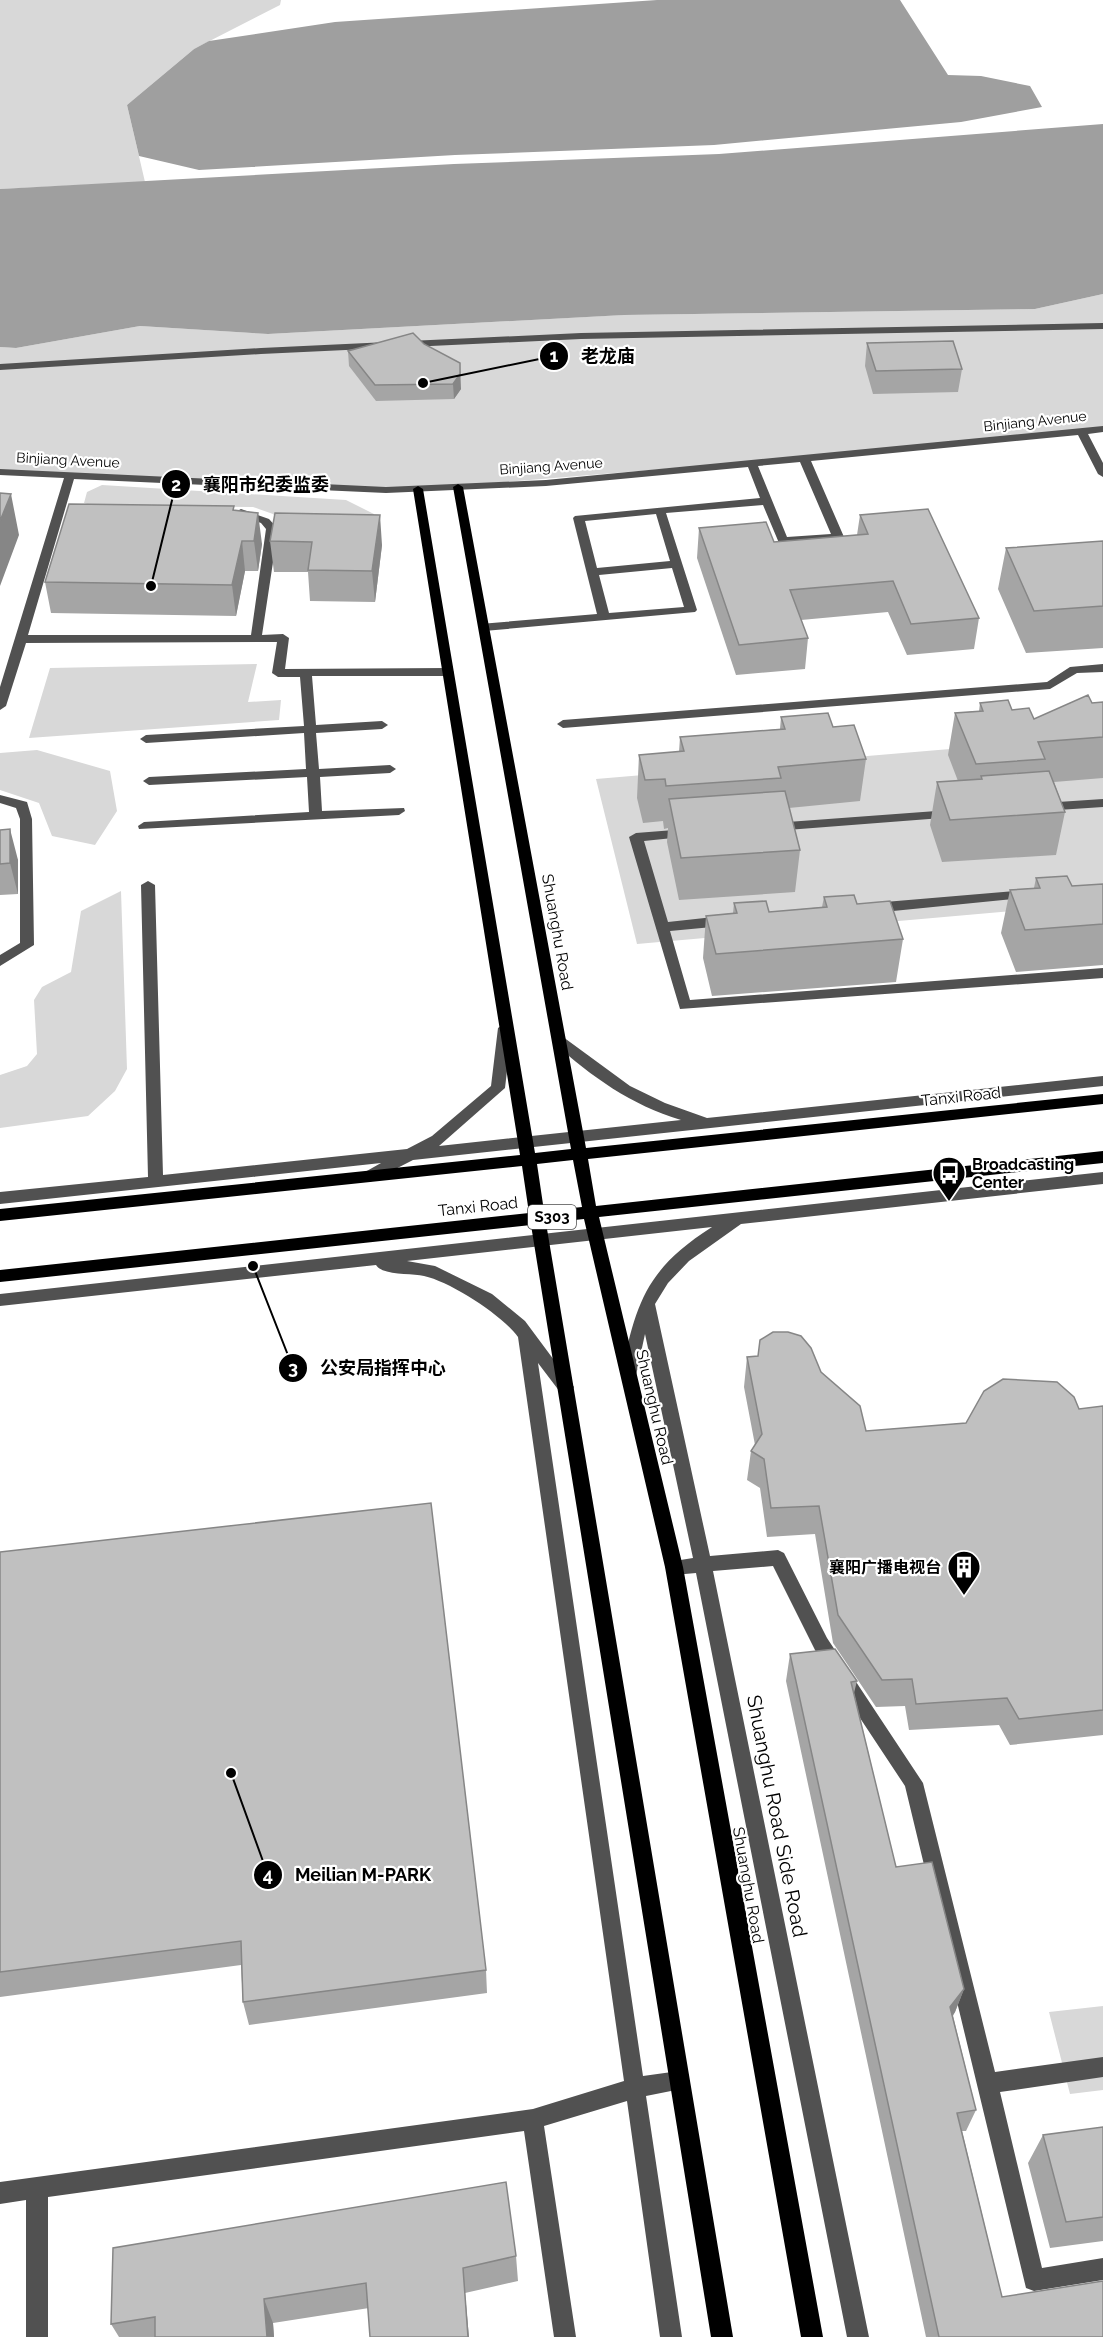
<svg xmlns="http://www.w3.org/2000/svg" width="1103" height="2337" font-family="Raleway,'Noto Sans SC',sans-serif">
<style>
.green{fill:#d8d8d8}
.water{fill:#9f9f9f}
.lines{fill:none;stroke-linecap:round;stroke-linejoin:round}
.minor{fill:#515151;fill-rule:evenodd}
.major{fill:#000;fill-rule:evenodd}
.wall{fill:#a5a5a5}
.shaded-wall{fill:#868686}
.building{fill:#c0c0c0;stroke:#868686;stroke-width:1.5}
.labels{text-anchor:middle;stroke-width:4.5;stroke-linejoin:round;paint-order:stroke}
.far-street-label{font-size:14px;fill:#000;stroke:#fff}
.shield{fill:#fff;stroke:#4c4c4c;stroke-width:1.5}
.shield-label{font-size:15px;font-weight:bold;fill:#000}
.street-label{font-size:16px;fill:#000;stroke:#fff}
.poi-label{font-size:16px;font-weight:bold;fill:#000;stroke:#fff;text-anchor:start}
.near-street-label{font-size:20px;fill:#000;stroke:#fff}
.leader{fill:none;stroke:#000;stroke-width:2}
.callout-dot{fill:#000;stroke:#fff;stroke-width:2}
.mark-label{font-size:18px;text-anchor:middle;font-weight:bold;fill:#fff}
.callout-label{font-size:18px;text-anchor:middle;font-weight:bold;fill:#000;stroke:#fff;stroke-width:4.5;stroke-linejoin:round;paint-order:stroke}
</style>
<rect width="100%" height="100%" fill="#fff"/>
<!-- green -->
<path class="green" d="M0,0H281L280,5L194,49L127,105L145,182L0,189Z
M1103,294V429L834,455L418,489L0,472V347L16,348L140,326L268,334L623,315L1035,309Z
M102,485L346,500L374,514L373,526L282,524L273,514L253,507L94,506L84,503L87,492Z
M257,664L248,702L281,700L279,720L29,738L50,668Z
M1103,736V903L637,944L596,779Z
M37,750L110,771L117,811L95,845L52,836L39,803L0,790V753Z
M121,891L127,1069L115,1091L88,1116L0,1128V1075L27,1066L37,1054L34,1000L42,987L71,972L81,911Z
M1103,2006V2090L1070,2094L1049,2012Z"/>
<!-- water -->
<path class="water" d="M657,0H900L948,75L981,76L1030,86L1042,107L961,122L714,145L455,155L199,170L139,156L127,105L194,49L209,41L335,22Z
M1103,124V294L1035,309L624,315L268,334L140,326L16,348L0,347V189L454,164L719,154Z"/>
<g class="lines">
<!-- minor -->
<path class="minor" d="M1103,323V329L581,339L261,354L0,370V364L261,348L581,333Z
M1103,426V432L1088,434L1103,463V477L1098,474L1078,435L811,461L844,537L842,539L779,543L763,505L666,513L697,610L695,612L484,631L480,630V624L597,614L573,518L575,516L760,498L748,467L546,486L386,493L74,479L28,635H251L266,529L261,523L237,514L235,512L241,509L269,519L278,529L262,635L283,634L289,638L285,669L448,668L454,672L448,676H312L316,725L382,721L388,725L382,729L316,733L319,769L390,765L396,769L390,773L320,777L322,811L404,808L405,811L399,815L139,829L138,826L144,822L309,812L307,777L149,785L143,781L149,777L306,769L304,733L146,743L140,739L146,735L304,726L300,677H278L272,673L277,642L26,643L6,706L0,710V687L64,478L0,475V469L386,487L546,480ZM800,462L831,534L787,537L758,466ZM656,514L670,561L597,568L585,521ZM672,568L684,607L609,613L599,575Z
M1103,664V672L1077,673L1050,689L563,728L557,724L563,720L1047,682L1070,667Z
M0,795L27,802L32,819L34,945L0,966V955L20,943V819L16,808L0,803Z
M1103,799V807L1043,811L1037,807L1043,803Z
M950,810L955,811L956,814L955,817L774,831L768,827L774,823Z
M687,829L694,833L692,836L644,841L668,922L723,916L730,921L723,926L670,931L690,1000L1103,968V978L680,1009L629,837L636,833Z
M148,881L155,885L163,1175L407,1149L432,1136L491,1086L498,1028L505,1023L512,1028L505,1088L439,1146L681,1120C631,1105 592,1077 554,1043L552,1039L554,1035L559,1034L630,1086L665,1103L707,1118L1103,1076V1086L413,1160L370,1182L365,1180L362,1176L365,1172L381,1163L0,1204V1192L148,1177L141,885Z
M1028,890L1035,894L1033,897L873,913L866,908L873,903Z
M1103,1172V1184L741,1224L689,1261L668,1283L655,1304L710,1556L778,1550L784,1553L827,1638L923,1783L995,2072L1103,2057V2077L1000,2092L1042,2268L1103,2258V2280L1034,2291L1026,2288L905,1786L815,1650L773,1566L713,1571L869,2337H847L696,1573L674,1575L668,1572L665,1567L668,1562L693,1558L645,1334L635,1380L629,1382L623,1380L621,1375C636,1303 646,1269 712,1227L407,1261L435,1266L492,1294L525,1321L574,1387L572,1392L566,1394L560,1392L538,1363L643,2076L679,2071L686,2074L689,2081L686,2088L646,2096L682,2337H660L627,2101L544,2126L576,2337H554L524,2131L48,2197V2337H26V2200L0,2204V2182L533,2109L624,2081L518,1337C502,1315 451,1282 424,1276C412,1273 383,1276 376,1265L0,1306V1294Z"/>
<!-- major -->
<path class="major" d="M458,484L463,487L586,1148L1103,1094V1104L588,1159L596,1206L1103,1151V1163L599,1217L683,1567L823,2337H801L665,1567L584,1219L546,1223L733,2337H711L531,1225L0,1282V1270L529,1213L522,1166L0,1221V1209L520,1155L413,489L418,486L423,489L535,1153L571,1149L453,487ZM573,1160L582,1207L544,1211L537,1164Z"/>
</g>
<!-- wall -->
<path class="wall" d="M413,333L461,389L454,399L376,401L349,366L348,351Z
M867,343L962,369L958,392L873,394L865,366Z
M235,510L262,544L258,571H245L236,616L51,613L45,582Z
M275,513L382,545L375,602L310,601L308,572H274L270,541Z
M860,515L979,618L974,649L907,655L888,612L801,620L808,638L805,669L736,675L697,558L699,528L774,542L857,535Z
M1103,541V648L1026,653L998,589L1006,548Z
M1103,702V778L1054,782L1065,812L1056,855L942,862L930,825L937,782L958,781L948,755L955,713L979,711L980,703L1012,710L1034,719L1092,703Z
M781,717L833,727L866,759L860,801L789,808L800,850L795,892L679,900L667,842L668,828L664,829L663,821L643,823L637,798L639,755L679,752L680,737L780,729Z
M0,830L18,860V894L0,895Z
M1036,878L1072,886L1103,884V965L1016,972L1001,933L1010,890L1034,888Z
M824,897L857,904L903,939L896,982L712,996L703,958L706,916L733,913L734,903L769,912L822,907Z
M747,1357L821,1372L866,1431L966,1423L1103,1406V1735L1010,1745L999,1725L909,1730L905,1706L876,1707L833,1643L815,1534L767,1537L760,1488L747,1480L751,1451L755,1445L744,1387Z
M0,1552L486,1970L487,1993L249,2025L243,2002L241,1965L0,1997Z
M790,1654L857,1681L854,1693L896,1867L964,1989L955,2012L953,2016L976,2110L966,2131H962L1002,2297L1103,2337H926L786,1681Z
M1103,2127V2241L1050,2248L1028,2163L1043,2135Z
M516,2256L518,2281L465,2293L273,2323L274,2337H119L111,2324Z"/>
<!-- shaded-wall -->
<path class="shaded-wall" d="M460,363L461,389L454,399L453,384Z
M11,494L19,535L0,586V521Z
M258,513L262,544L258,571L254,541Z
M380,515L382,545L375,602L372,571Z
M242,541L245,571L236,616L232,585Z
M10,829L18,860V894L10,863Z
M964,1989L955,2012L942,2030L950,2007Z
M463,2268L465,2293L469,2337H468Z
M264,2299L273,2323L274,2337H267Z"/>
<!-- building -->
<path class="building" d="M413,333L424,344L460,363V374L453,384L375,385L348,351Z
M953,341L962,369L876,371L867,343Z
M0,493L11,494L0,521Z
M69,504L234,506L233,510L258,513L254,541H242L232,585L45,582Z
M928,509L979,618L911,624L893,581L790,590L808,638L739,645L699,528L766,522L774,542L868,534L860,515Z
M275,513L380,515L372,571L308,570L312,542L270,541Z
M1103,541V606L1034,611L1006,548Z
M1088,695L1092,703L1103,702V737L1038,742L1045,759L976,764L955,713L983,711L980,703L1008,700L1012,710L1029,708L1034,719Z
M828,713L833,727L854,725L866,759L778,767L781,778L666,786L665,779L645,780L639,755L684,751L680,737L785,729L781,717Z
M1049,771L1065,812L950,820L937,782L982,779L981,776Z
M785,791L800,850L681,858L669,799Z
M10,829V863L0,864V830Z
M1067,876L1072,886L1103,884V924L1025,930L1010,890L1040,888L1036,878Z
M854,895L857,904L890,901L903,939L716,954L706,916L737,913L734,903L766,901L769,912L827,907L824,897Z
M773,1332H788L801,1336L811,1348L821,1372L860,1406L866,1431L966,1423L984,1391L1003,1379L1057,1382L1074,1397L1079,1409L1103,1406V1710L1019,1719L1007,1698L916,1704L912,1679L882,1680L838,1615L819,1506L771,1508L764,1459L751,1451L762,1434L747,1357L758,1356L760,1340Z
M431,1503L486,1970L243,2002L241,1941L0,1972V1552Z
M835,1649L857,1681L851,1682L896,1867L932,1862L964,1989L950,2007L976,2110L957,2113L1002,2297L1103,2281V2337H939L790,1654Z
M1103,2127V2217L1066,2222L1043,2135Z
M506,2182L516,2256L463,2268L468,2337H370L366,2283L264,2299L267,2337H155V2317L111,2324L113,2248Z"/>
<!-- icons -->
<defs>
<symbol id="bus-pin" viewBox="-11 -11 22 30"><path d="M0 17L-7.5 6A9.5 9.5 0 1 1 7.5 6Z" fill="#000" stroke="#fff"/><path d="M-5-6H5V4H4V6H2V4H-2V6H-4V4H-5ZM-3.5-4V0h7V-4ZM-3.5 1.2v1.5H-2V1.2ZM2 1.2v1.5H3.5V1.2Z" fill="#fff"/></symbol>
<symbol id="building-pin" viewBox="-11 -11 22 30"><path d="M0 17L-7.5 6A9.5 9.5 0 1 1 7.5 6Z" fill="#000" stroke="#fff"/><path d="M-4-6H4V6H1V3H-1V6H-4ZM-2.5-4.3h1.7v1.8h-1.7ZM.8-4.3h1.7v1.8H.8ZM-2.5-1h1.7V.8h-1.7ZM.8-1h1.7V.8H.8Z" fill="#fff"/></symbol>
</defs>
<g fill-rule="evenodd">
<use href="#bus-pin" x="930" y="1154" width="38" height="52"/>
<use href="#building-pin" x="945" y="1548" width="38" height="52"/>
</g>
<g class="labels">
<!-- far-street labels -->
<g class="far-street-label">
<text transform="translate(1035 421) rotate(-6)" y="5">Binjiang Avenue</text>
<text transform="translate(68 460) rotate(3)" y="5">Binjiang Avenue</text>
<text transform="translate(551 466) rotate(-4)" y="5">Binjiang Avenue</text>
</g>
<!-- shield labels -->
<rect class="shield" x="528" y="1205" width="48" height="24" rx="4.5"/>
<g class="shield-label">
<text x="552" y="1222">S303</text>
</g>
<!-- street labels -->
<g class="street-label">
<text transform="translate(558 932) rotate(80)" y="6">Shuanghu Road</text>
<text transform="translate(961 1096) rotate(-6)" y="6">Tanxi Road</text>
<text transform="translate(478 1206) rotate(-6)" y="6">Tanxi Road</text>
<text transform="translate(655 1407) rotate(77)" y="6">Shuanghu Road</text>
<text transform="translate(749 1885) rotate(80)" y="6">Shuanghu Road</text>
</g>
<!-- poi labels -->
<g class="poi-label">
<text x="972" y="1170">Broadcasting<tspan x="972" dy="18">Center</tspan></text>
<text x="941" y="1573" text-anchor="end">襄阳广播电视台</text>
</g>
<!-- near-street labels -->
<g class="near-street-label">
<text transform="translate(777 1816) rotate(79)" y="7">Shuanghu Road Side Road</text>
</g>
</g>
<!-- callouts -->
<path class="leader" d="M423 383L554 356M151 586L176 484M253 1266L293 1368M231 1773L268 1875"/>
<g class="callout-dot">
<circle cx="423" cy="383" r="6"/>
<circle cx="151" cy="586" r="6"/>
<circle cx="253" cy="1266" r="6"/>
<circle cx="231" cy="1773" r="6"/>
<circle cx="554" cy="356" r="15"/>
<circle cx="176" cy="484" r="15"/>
<circle cx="293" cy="1368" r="15"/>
<circle cx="268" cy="1875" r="15"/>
</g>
<g class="mark-label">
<text x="554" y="362">1</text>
<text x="176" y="491">2</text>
<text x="293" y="1374">3</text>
<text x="268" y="1881">4</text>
</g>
<g class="callout-label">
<text x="608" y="362">老龙庙</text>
<text x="266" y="491">襄阳市纪委监委</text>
<text x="383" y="1374">公安局指挥中心</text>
<text x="363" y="1881">Meilian M-PARK</text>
</g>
</svg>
